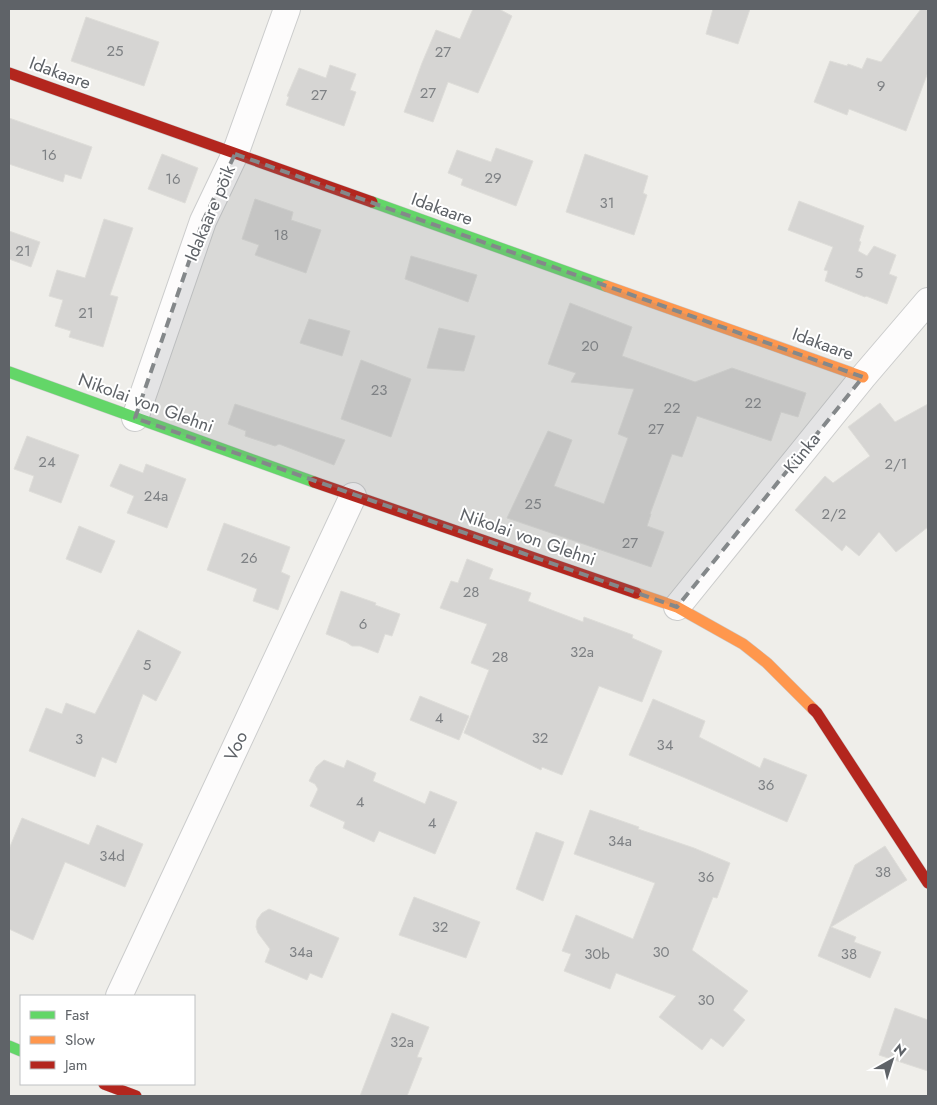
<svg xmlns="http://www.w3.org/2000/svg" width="937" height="1105" font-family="Jost,sans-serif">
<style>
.building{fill:#d6d5d3;stroke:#deddd9}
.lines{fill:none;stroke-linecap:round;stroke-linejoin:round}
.street-casing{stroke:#cbcccc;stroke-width:28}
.fast-casing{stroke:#cacacb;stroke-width:12}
.slow-casing{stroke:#cacacb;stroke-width:12}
.jam-casing{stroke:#cacacb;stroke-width:12}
.street{stroke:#fdfcfc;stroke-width:26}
.fast{stroke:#63d668;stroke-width:11}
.slow{stroke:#ff974d;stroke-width:11}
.jam{stroke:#b3261e;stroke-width:11}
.marked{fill:#84888a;fill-opacity:0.2;stroke:#84888a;stroke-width:4;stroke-dasharray:10 6;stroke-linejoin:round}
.labels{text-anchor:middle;stroke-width:4;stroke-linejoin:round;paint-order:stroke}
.number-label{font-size:15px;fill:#7e8184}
.street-label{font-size:18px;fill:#5f6368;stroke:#fff}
</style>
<rect width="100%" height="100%" fill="#efeeea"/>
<!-- building -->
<path class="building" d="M473,9H499L512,16L478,93L448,82L433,122L404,112L422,63L436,30L460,39Z
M713,9H750L738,44L706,34Z
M921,9H928V72L906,131L849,109L847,115L814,102L830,61L847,66L848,64L862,69L867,58L881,62Z
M86,17L159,42L144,86L71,61Z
M330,65L356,74L350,90L356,92L344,126L286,105L289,97L287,96L299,68L326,78Z
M9,118L92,147L81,179L65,174L63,182L9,164Z
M496,148L533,161L516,206L461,185L463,179L448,173L457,150L491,162Z
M162,154L198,168L185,203L148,189Z
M585,154L648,176L643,193L647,195L634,235L566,212Z
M255,199L293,212L291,220L321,230L306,273L255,255L259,245L242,239Z
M799,201L864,226L859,241L861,242L858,251L867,256L874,246L896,255L889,274L897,277L887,304L866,296L865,297L825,281L828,271L824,270L833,247L788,230Z
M104,219L133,228L110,295L118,297L103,347L69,337L71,331L55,326L63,300L49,296L57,270L85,278Z
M9,231L40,242L31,267L9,259Z
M411,256L477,275L468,302L405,279Z
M570,303L632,327L622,356L695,382L732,368L806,393L798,417L781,412L771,441L697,416L682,457L672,454L650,514H651L647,526L664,532L651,567L507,518L548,431L572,440L554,486L604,504L628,438L618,434L634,389L571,382L576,373L548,364Z
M309,319L350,331L342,356L300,343Z
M439,328L475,336L464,371L427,368Z
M361,360L411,379L391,437L341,419Z
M880,403L895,422L928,404V527L896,552L879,532L859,556L846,545L842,551L795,510L825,476L833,483L870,456L848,427Z
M235,404L345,440L334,465L279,444L275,446L245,436L246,431L228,424Z
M27,436L79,455L61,503L29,491L34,476L14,469Z
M120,464L143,473L146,464L186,479L167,528L127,513L134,496L110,486Z
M224,523L290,547L281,572L290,576L278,610L253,601L257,589L207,570Z
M79,526L115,541L101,573L66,559Z
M467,559L493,569L489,579L531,593L528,601L583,622L584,617L633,635L632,638L662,651L642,702L599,686L562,775L542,767L541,770L464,733L489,670L471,663L487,624L440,608L451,581L458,583Z
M341,591L376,603L375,605L400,614L392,636L385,634L378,653L360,646H352L346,642L326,634Z
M138,630L181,652L156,701L143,694L116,763L102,757L95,777L29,751L46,708L62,714L66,703L95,714Z
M420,696L469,716L459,740L410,720Z
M653,699L705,721L699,737L760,768L764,758L807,775L787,822L683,777L629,755Z
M324,760L344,768L347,760L376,773L373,781L425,804L430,791L457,802L435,854L379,831L374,842L343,828L345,822L310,806L318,789L315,784L309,781L316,767Z
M590,810L639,827L638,829L694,848L730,863L717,898L713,897L692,950L748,991L733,1010L745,1020L723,1047L711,1038L702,1050L659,1017L676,996L616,973L610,989L564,971L571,954L562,951L576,915L633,939L655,883L574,854Z
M22,818L89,845L97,825L143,844L125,887L65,862L33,940L9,929V849Z
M536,832L564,842L543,901L516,889Z
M885,846L907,880L831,927L856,937L854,942L881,952L870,978L818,956L855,865Z
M414,897L480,922L466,958L399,935Z
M269,909L339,938L322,978L310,973L307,980L265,962L270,949L258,933L256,927L257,920L259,917L262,913Z
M895,1008L928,1020V1071L879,1055Z
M392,1013L429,1027L417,1057L422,1058L407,1096H360Z"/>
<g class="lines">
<defs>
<path id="street" d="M135,418L203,221L235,154L287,9
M677,607L863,377L928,301
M119,996L353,496"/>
<path id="fast" d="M372,202L606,286
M9,372L314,482
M9,1046L21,1051"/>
<path id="slow" d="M606,286L863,377
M636,593L677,607L743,644L767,663L813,709"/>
<path id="jam" d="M9,73L372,202
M314,482L636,593
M813,709L817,713L928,883
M104,1084L136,1096"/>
</defs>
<!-- street casing -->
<use href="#street" class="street-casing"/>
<!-- fast casing -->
<use href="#fast" class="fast-casing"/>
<!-- slow casing -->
<use href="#slow" class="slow-casing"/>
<!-- jam casing -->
<use href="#jam" class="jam-casing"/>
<!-- street -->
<use href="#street" class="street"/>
<!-- fast -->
<use href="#fast" class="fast"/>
<!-- slow -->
<use href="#slow" class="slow"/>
<!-- jam -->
<use href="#jam" class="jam"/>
</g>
<!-- marked area -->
<path class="marked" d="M235,154L863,377L677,607L135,418L203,221Z"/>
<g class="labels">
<!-- number labels -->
<g class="number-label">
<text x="115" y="56">25</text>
<text x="443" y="57">27</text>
<text x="881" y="91">9</text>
<text x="428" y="98">27</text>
<text x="319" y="100">27</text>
<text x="49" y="160">16</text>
<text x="493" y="183">29</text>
<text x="173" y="184">16</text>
<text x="607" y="208">31</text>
<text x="281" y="240">18</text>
<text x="23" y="256">21</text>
<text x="859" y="278">5</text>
<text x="86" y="318">21</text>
<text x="590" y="351">20</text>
<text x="379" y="395">23</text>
<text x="753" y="408">22</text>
<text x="672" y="413">22</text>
<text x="656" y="434">27</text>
<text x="47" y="467">24</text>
<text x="896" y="469">2/1</text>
<text x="156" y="501">24a</text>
<text x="533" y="509">25</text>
<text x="834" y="519">2/2</text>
<text x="630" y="548">27</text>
<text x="249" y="563">26</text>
<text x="471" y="597">28</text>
<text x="363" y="629">6</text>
<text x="582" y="657">32a</text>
<text x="500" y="662">28</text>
<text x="147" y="670">5</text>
<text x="439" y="723">4</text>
<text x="540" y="743">32</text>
<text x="79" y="744">3</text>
<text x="665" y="750">34</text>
<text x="766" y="790">36</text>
<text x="360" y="807">4</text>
<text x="432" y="828">4</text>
<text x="620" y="846">34a</text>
<text x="112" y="861">34d</text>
<text x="883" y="877">38</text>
<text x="706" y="882">36</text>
<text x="440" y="932">32</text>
<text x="301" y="957">34a</text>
<text x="661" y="957">30</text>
<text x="597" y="959">30b</text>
<text x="849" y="959">38</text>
<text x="706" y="1005">30</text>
<text x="402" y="1047">32a</text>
</g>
<!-- street labels -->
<g class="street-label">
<text transform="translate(60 73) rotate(20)" y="6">Idakaare</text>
<text transform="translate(442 209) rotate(20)" y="6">Idakaare</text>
<text transform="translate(210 213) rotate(-67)" y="6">Idakaare põik</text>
<text transform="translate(823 344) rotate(20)" y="6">Idakaare</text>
<text transform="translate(146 403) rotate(20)" y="6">Nikolai von Glehni</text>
<text transform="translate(802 453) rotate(-51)" y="6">Künka</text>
<text transform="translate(528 537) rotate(19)" y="6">Nikolai von Glehni</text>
<text transform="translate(236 746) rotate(-65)" y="6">Voo</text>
</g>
</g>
<!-- border -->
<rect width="937" height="1105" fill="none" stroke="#5f6368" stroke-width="20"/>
<!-- legend -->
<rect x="20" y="995" width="175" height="90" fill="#ffffff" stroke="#bfc1c3"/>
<rect x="30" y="1011" width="25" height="8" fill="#63d668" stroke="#bfc1c3"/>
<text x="65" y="1020" font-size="15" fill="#5f6368">Fast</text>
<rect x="30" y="1036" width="25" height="8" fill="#ff974d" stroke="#bfc1c3"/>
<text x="65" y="1045" font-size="15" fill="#5f6368">Slow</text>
<rect x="30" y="1061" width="25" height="8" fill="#b3261e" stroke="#bfc1c3"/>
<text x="65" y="1070" font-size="15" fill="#5f6368">Jam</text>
<!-- north arrow -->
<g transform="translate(892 1060) rotate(39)" stroke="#ffffff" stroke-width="4" paint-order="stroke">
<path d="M0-4L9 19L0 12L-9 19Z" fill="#5f6368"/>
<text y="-8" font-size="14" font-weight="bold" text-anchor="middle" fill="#5f6368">N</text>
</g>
</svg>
